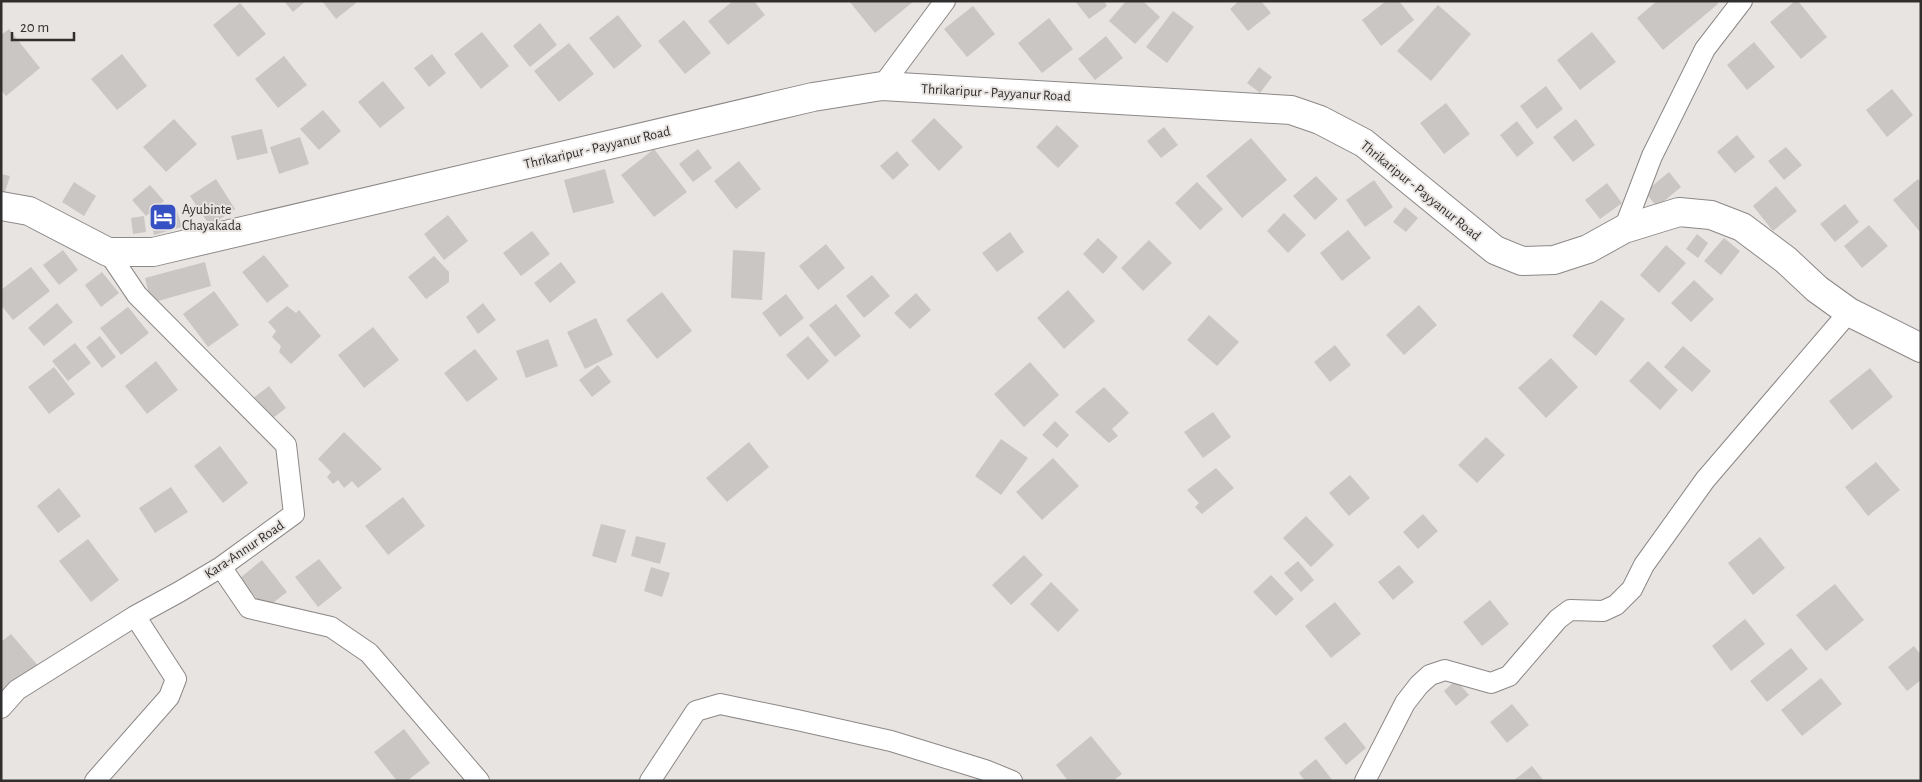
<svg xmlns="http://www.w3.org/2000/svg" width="1922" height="782" font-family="'Alegreya Sans',sans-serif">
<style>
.building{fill:#cac6c4}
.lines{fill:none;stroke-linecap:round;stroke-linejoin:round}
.minor-casing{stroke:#8c8887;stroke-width:22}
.secondary-casing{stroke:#8c8887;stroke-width:30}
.minor{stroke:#fff;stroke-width:20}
.secondary{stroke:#fff;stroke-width:28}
.labels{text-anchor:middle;stroke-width:4;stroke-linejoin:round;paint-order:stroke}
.street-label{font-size:14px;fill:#302f2e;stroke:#e8e4e2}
.poi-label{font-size:14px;fill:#302f2e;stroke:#e8e4e2;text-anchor:start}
</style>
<rect width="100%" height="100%" fill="#e8e4e2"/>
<!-- building -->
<path class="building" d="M284,1H306L293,12Z
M322,1H354L356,3L336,19Z
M733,1H754L765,15L728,45L708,21Z
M849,1H914L875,33Z
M1075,1H1104L1107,6L1089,19Z
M1126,1H1143L1160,17L1135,44L1109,21Z
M1239,1H1261L1271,13L1248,31L1230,9Z
M1386,1H1399L1414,20L1381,46L1362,20Z
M1657,1H1716L1718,4L1663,50L1637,18Z
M1795,1H1798L1827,37L1801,59L1770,22Z
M240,3L266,34L238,57L213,25Z
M1438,5L1471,34L1431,81L1397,51Z
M973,6L995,34L967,57L944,29Z
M1173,11L1194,27L1167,63L1146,47Z
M618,15L642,46L614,69L589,38Z
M1049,18L1073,49L1042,73L1018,43Z
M684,20L711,53L685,74L658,41Z
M540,23L557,45L530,67L513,46Z
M9,29L40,68L6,96L1,90V35Z
M482,32L509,66L481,89L454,54Z
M1592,32L1616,62L1580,90L1557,60Z
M1106,36L1123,58L1095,80L1078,59Z
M1754,42L1775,67L1747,90L1727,65Z
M569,43L594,74L559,102L534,71Z
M122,54L147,86L117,110L91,79Z
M432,54L446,73L429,87L414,68Z
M284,56L307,85L278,108L255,79Z
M1259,67L1272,77L1260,93L1247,83Z
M383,81L405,108L380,128L358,102Z
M1546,86L1563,109L1537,129L1520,106Z
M1892,89L1913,115L1887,137L1866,110Z
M1446,103L1470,134L1444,154L1420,123Z
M323,110L341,131L319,150L300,129Z
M934,118L963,147L939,171L911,141Z
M174,119L197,144L166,172L143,147Z
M1576,119L1595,145L1573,162L1553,137Z
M1517,121L1534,143L1517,157L1500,135Z
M1057,125L1079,146L1058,168L1036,147Z
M1164,127L1178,145L1161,158L1147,141Z
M262,129L268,153L237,160L231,136Z
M1737,135L1755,157L1735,173L1717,152Z
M300,137L309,164L279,174L270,147Z
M1251,138L1287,180L1242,218L1206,176Z
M1786,147L1802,165L1784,180L1768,161Z
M654,149L687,192L654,217L621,175Z
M698,149L712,168L693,182L679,164Z
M897,151L909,165L893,180L880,166Z
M739,161L761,189L736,209L714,181Z
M605,169L614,203L573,213L564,180Z
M1669,172L1681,187L1657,207L1645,192Z
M1,174L10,176L5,192L1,190Z
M1316,176L1338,199L1315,220L1293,196Z
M216,179L235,209L210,226L190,196Z
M1918,179L1921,182V233L1893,200Z
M1374,180L1393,207L1365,227L1346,200Z
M74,182L96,196L84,216L62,202Z
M1197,182L1223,209L1200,230L1175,203Z
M1607,183L1622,203L1600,219L1585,200Z
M150,185L164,201L146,216L132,200Z
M1776,186L1797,211L1773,231L1753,206Z
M1845,204L1859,222L1835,242L1820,224Z
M1405,207L1418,218L1406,232L1393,222Z
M177,211L182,227L154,235L150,219Z
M1284,213L1306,235L1288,253L1267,231Z
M448,215L468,241L444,260L424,234Z
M144,216L146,232L133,234L131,218Z
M1869,225L1888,246L1862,268L1844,246Z
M1348,230L1371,258L1342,281L1320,253Z
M532,231L550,254L521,276L503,253Z
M1010,232L1024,252L997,272L982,253Z
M1697,234L1708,243L1698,258L1686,249Z
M1098,238L1118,257L1103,274L1083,254Z
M1724,238L1740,251L1721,275L1704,261Z
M1149,240L1172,263L1143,291L1121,268Z
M826,244L845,268L818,290L799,266Z
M1666,245L1686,263L1659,293L1640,275Z
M63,250L78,270L59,285L43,265Z
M733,250L765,252L762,300L731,298Z
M264,255L289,286L267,303L242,272Z
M434,256L449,272V282L426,299L408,277Z
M205,262L211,286L151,303L145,278Z
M561,262L576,282L550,303L534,283Z
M31,267L50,291L13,320L1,305V290Z
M102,272L119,293L101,307L85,285Z
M872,275L890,296L864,318L846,296Z
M1694,280L1714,299L1691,322L1671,303Z
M1068,290L1095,321L1064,349L1037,318Z
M214,291L239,325L208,347L183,314Z
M662,292L692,331L657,359L626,320Z
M916,293L931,310L910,329L894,313Z
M786,294L804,318L780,337L762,313Z
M1601,300L1625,319L1596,356L1572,336Z
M57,303L73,322L44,346L28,328Z
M483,303L496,320L478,334L466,317Z
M836,304L861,336L835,357L809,325Z
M1419,305L1437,325L1404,355L1386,335Z
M287,306L296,313L299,310L321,336L291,364L279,352L281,346L272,337L276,331L268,322Z
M128,307L149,333L121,355L100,328Z
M1209,315L1239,342L1217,366L1187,340Z
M596,318L613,355L585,369L567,332Z
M373,327L399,360L364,388L338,355Z
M100,336L116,357L102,368L86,347Z
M808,336L829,361L808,380L786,355Z
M548,339L558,366L526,378L516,351Z
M75,343L91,363L68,381L52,361Z
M1335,345L1351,365L1330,382L1314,362Z
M1683,346L1711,371L1692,392L1664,367Z
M475,349L498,379L467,402L444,373Z
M1551,358L1578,387L1546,418L1518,388Z
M156,361L178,390L147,414L125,386Z
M1648,361L1678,390L1660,410L1629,381Z
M1030,362L1059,395L1024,427L994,394Z
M598,365L611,382L592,397L579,380Z
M54,367L75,394L49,414L28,387Z
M1870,368L1893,397L1852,430L1829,401Z
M269,386L286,408L269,421L252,399Z
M1104,387L1129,413L1112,429L1118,436L1109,443L1075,412Z
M1213,412L1231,437L1203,458L1184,432Z
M1055,421L1069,435L1057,448L1042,435Z
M344,432L382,469L358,488L352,481L344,488L338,480L333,484L327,477L331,472L318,459Z
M1486,437L1505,455L1477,483L1458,465Z
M1001,439L1028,458L1001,495L975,476Z
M749,442L769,467L727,502L706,478Z
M220,446L248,483L223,503L194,466Z
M1053,458L1079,486L1042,520L1016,492Z
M1876,462L1900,490L1868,516L1845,487Z
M1216,468L1234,488L1202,514L1195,507L1199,503L1187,490Z
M1350,475L1370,498L1349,516L1329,493Z
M171,487L188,512L155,533L139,508Z
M59,488L81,516L58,533L37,506Z
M403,497L425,526L388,555L365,526Z
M1423,514L1438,531L1418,549L1403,532Z
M1306,516L1334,545L1311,567L1283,538Z
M601,524L626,530L616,563L592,556Z
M636,536L666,543L660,564L631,556Z
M1760,537L1785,568L1753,595L1728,563Z
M88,539L119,580L91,602L59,561Z
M1024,555L1043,575L1011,605L992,585Z
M319,559L342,588L318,607L295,577Z
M262,560L287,592L265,609L240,578Z
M1298,561L1314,580L1301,592L1284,573Z
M1399,565L1414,582L1393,600L1378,582Z
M651,567L670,573L662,597L644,591Z
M1271,575L1294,599L1276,616L1253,592Z
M1051,582L1079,610L1058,632L1030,604Z
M1835,584L1864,620L1826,651L1796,615Z
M1490,600L1509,624L1482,646L1463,622Z
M1335,602L1361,634L1331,658L1305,626Z
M1745,619L1765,644L1731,671L1712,646Z
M11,634L40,668L1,702V642Z
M1914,646L1921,655V680L1907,691L1888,667Z
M1791,648L1808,669L1767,702L1750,681Z
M1821,678L1842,704L1802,736L1781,710Z
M1456,680L1469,695L1456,706L1444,691Z
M1512,704L1529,725L1507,743L1490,722Z
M1345,722L1366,748L1346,765L1324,738Z
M404,729L430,763L407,781H397L374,752Z
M1091,736L1122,774L1113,781H1068L1056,765Z
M1316,759L1333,781H1305L1299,773Z
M1532,766L1544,781H1513Z"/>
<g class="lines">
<defs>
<path id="minor" d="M882,86L945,1
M1624,229L1652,156L1705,49L1742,1
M221,567L249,608L331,627L369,653L479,781
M1,708L17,690L135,616
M95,781L169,697L176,679L135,616L179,592L221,567L294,514L286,445L137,295L108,252
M650,781L696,711L720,704L797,720L891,741L985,770L1012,781
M1365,781L1405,703L1419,685L1430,675L1445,670L1491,683L1509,676L1558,619L1570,610L1603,611L1616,605L1632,589L1644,565L1705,480L1849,312"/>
<path id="secondary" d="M1,206L29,211L108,252H153L813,97L882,86L1291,110L1320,120L1364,143L1495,250L1522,261L1554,260L1588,249L1624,229L1679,212L1711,215L1742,227L1786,260L1817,289L1849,312L1921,348"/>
</defs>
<!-- minor casing -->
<use href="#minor" class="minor-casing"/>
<!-- secondary casing -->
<use href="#secondary" class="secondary-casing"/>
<!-- minor -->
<use href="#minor" class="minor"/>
<!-- secondary -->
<use href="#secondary" class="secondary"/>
</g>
<!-- icons -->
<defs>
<symbol id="hotel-square" viewBox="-11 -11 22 22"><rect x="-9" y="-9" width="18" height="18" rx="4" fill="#3651c3" stroke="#e8e4e2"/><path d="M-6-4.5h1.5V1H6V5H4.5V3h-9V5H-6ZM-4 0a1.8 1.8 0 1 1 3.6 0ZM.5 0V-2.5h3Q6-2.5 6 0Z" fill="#fff"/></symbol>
</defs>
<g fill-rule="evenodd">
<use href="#hotel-square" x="147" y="201" width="32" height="32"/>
</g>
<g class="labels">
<!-- street labels -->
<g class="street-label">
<text transform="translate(996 92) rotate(3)" y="5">Thrikaripur - Payyanur Road</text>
<text transform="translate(597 147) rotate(-13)" y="5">Thrikaripur - Payyanur Road</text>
<text transform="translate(1421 190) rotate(39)" y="5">Thrikaripur - Payyanur Road</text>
<text transform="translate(244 549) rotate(-34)" y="5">Kara-Annur Road</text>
</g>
<!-- poi labels -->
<g class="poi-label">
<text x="182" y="214">Ayubinte<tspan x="182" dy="16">Chayakada</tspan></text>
</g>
</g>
<!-- border -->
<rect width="1922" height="782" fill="none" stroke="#302f2e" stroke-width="5"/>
<!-- scale -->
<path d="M12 32v8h62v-8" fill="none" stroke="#302f2e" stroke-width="2.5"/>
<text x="20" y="32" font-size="15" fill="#302f2e" stroke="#e8e4e2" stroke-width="4" paint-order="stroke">20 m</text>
</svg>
